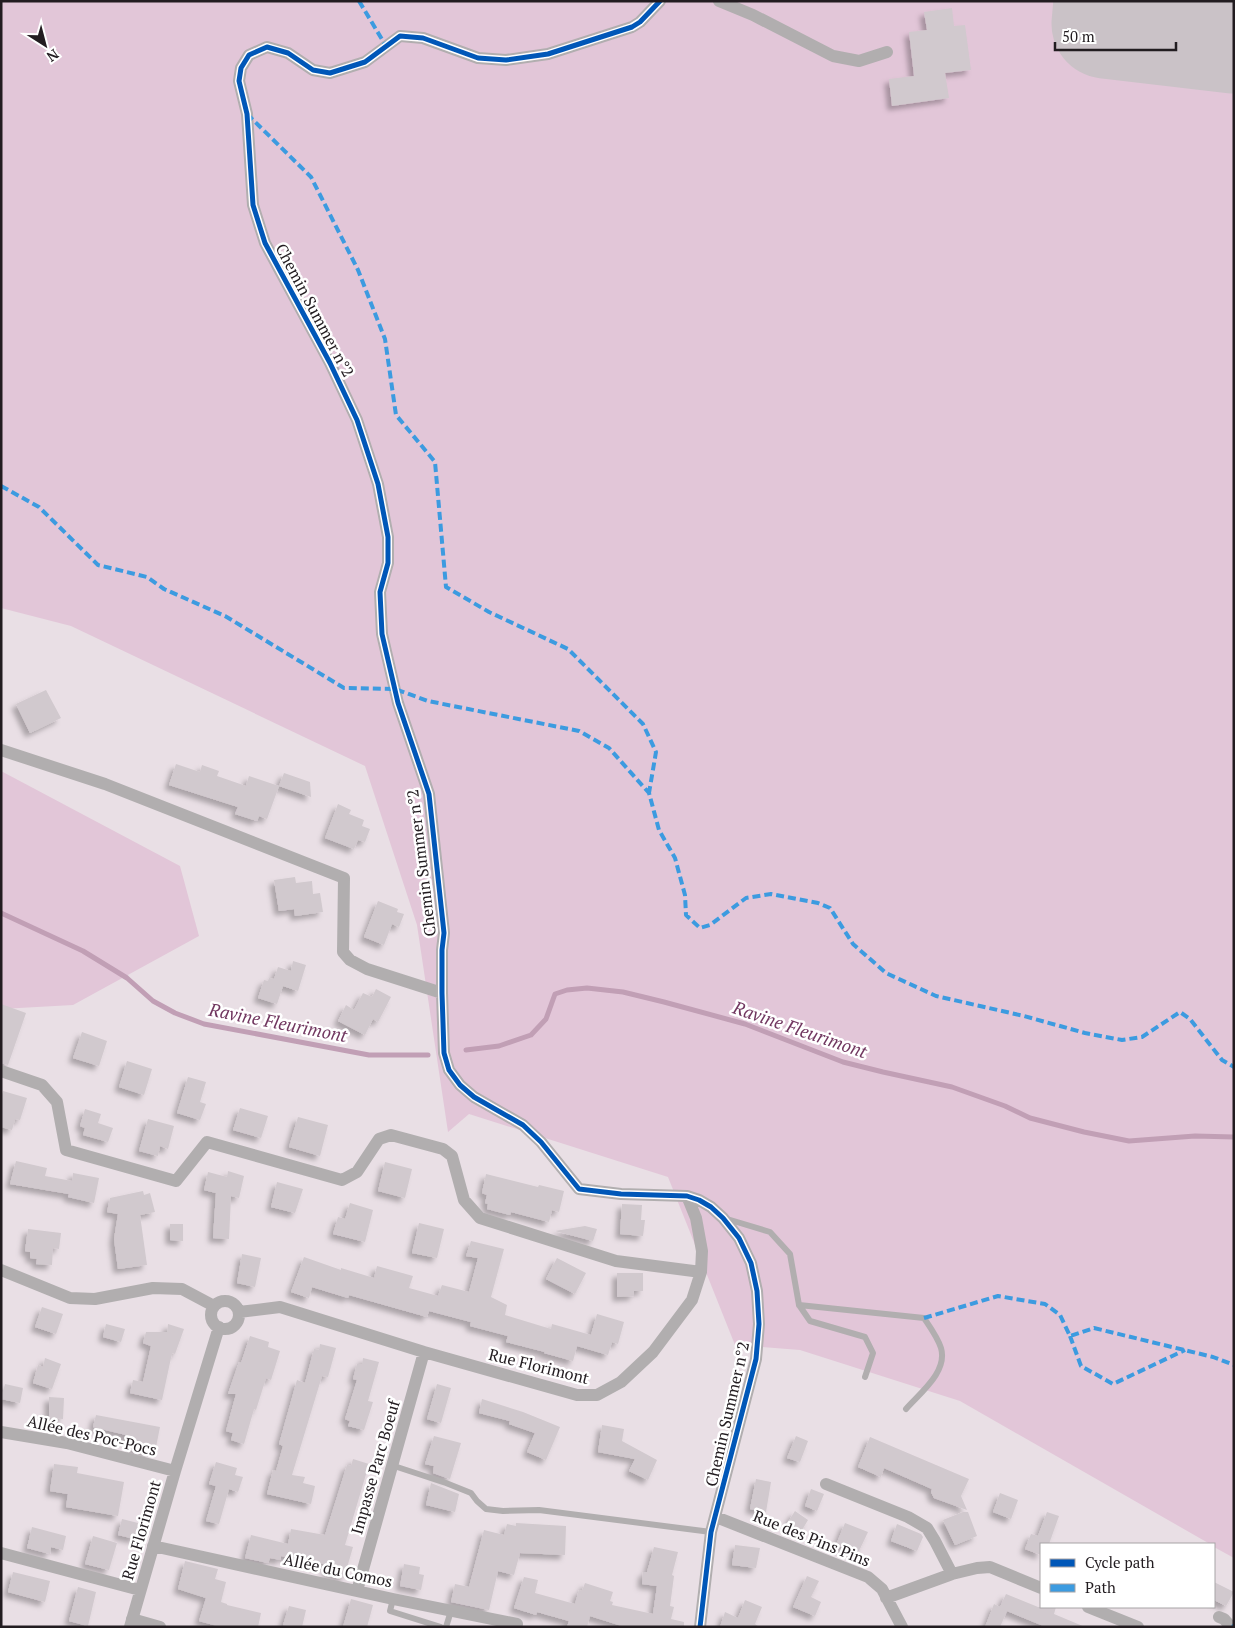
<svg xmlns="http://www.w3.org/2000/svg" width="1235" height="1628" font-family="'PT Serif',serif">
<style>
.green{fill:#e2c6d8}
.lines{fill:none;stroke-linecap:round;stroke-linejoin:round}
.stream{stroke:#c19fb5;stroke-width:5}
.runway{stroke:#cac2c7;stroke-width:109}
.building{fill:#d1c9ce;filter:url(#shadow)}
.lane{stroke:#b1aeaf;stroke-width:6}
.street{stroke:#b1aeaf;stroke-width:12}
.quiet{stroke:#3c9be0;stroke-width:4;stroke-dasharray:8 4;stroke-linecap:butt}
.cycleway-casing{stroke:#fff;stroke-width:8}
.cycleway{stroke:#0057b8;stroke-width:5}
.labels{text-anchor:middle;stroke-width:5;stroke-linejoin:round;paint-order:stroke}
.street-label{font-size:16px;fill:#221c20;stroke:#fff}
.water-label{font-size:18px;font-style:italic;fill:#713760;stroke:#fff}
</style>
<defs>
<filter id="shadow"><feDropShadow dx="-4.5" dy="4.5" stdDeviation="2.5" flood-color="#0004"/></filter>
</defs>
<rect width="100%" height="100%" fill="#e9dfe5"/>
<!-- green -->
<path class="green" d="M1,1H1234V1558L1214,1547V1544H1210L960,1401L800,1350L735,1345L668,1177L469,1114L448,1132L417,925L365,766L71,626L1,608Z
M1,771L180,866L199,936L73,1005L1,1009Z"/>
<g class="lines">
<!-- stream -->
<path class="stream" d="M1,913L83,951L127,978L153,1001L175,1013L204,1024L369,1055H428
M466,1050L499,1046L531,1035L546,1019L555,994L567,990L587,988L623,992L664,1002L745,1024L843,1062L883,1072L952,1087L1005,1106L1030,1118L1084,1132L1129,1141L1195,1136L1234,1137"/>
<!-- runway -->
<path class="runway" d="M1108,1L1106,24L1234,39"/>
</g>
<!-- building -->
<path class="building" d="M952,8L954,26L965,25L971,70L945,73L949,98L892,106L889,79L914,76L909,32L927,30L924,12Z
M46,690L61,718L30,733L16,704Z
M176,764L200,772L202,765L219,771L217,776L246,786L249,776L279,786L267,819L259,816L257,821L235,814L238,807L169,785Z
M284,773L310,782L311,797L279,786Z
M338,804L351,810L349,814L364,820L362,826L370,829L365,842L358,840L354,849L325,838Z
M295,877L296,883L312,881L313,894L320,893L323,912L295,916L294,909L279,911L274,880Z
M378,901L398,909L397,912L404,914L399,927L392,924L384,945L364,937Z
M293,961L306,965L298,991L283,986L277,1004L258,998L264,980L268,981L269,978L274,979L278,967L291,971Z
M376,989L391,997L378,1022L373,1019L365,1035L338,1021L346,1005L354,1010L363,993L372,997Z
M1,1004L26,1013L8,1065L1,1063Z
M82,1032L107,1041L99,1066L73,1058Z
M127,1061L152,1069L144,1095L119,1087Z
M188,1077L206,1082L200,1102L206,1104L200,1120L177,1113Z
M3,1091L27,1098L20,1120L15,1119L12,1130L1,1127V1098Z
M240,1108L268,1116L261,1138L233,1130Z
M85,1109L101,1114L98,1123L113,1128L108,1142L83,1135L85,1128L80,1126Z
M298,1117L328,1125L320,1156L289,1147Z
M148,1119L174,1126L168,1149L160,1146L158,1156L139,1151Z
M16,1161L47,1168L45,1176L72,1181L73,1173L99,1178L94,1203L68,1197L69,1194L10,1184Z
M385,1162L412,1169L405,1198L378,1191Z
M228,1171L244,1176L239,1198L231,1196L229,1239L213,1238L216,1193L204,1190L208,1172L227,1177Z
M486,1174L538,1187L539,1185L564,1191L559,1212L552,1210L549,1222L511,1212L510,1215L487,1209L488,1204L485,1203L487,1195L482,1193Z
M277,1182L303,1189L295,1213L271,1207Z
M143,1191L144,1195L150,1193L155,1212L140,1215L147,1265L118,1269L114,1239L118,1214L107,1212L110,1198Z
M350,1203L373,1210L365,1242L333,1234L338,1217L345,1219Z
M622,1204L642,1205L641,1220H645L643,1236L620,1234Z
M419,1223L444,1229L437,1258L412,1253Z
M170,1224H183V1241L170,1240Z
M585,1226L597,1229L593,1241L555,1231Z
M28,1229L61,1233L59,1249L53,1248L52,1265L36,1264L37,1259L30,1258V1252L25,1251Z
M471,1241L504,1249L491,1297L507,1305L505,1315L551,1329L552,1324L591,1335L597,1314L624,1322L618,1344L612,1342L608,1355L577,1346L573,1361L544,1353L545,1352L506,1342L508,1336L470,1326L471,1322L429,1311L427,1317L349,1295L348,1298L312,1287L309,1298L291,1292L304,1257L341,1270V1268L374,1278L377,1266L413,1276L409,1288L438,1296L442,1285L469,1292L478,1258L466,1256Z
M242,1254L261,1258L255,1287L237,1283Z
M557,1258L586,1273L575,1294L546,1279Z
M617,1273H643V1291H634V1296L617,1297Z
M42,1307L63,1314L56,1334L35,1327Z
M106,1324L125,1329L121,1342L103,1337Z
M168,1324L184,1329L175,1354L172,1353L162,1400L130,1393L133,1380L143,1382L151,1346L143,1343L146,1332H167Z
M250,1336L269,1342L268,1347L280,1351L271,1380L266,1378L256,1410L254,1409L244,1444L231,1440L233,1433L226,1431L236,1394H228L239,1362L241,1363Z
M320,1344L336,1348L328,1377L322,1376L292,1475L305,1477L303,1483L315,1486L311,1504L267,1494L273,1470L276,1471L283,1446L279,1444L297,1380L305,1383L314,1349L319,1350Z
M45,1358L61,1364L52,1389L33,1383L38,1365L43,1367Z
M363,1358L379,1362L368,1401L373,1402L364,1430L348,1426L350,1421L345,1419L357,1380L353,1379L357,1364H362Z
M5,1384L23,1388L20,1403L1,1399Z
M437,1384L451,1388L441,1423L427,1419Z
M49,1397L64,1398L63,1419L49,1418Z
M482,1399L523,1412L560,1427L546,1460L527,1452L535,1433L509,1424L510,1421L479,1413Z
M96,1415L160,1427L156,1447L151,1446L150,1453L131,1450L133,1442L125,1440L126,1435L93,1427Z
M602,1425L624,1429L622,1441L657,1460L648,1480L629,1471L635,1459L598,1452Z
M434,1436L461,1443L450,1479L433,1473L434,1466L425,1464Z
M796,1436L808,1441L800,1462L787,1458Z
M870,1437L969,1479L961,1496L967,1510L934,1498L931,1492L932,1489L884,1468L881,1477L858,1467Z
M353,1459L369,1464L345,1545L353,1547L344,1578L326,1573L328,1565L281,1556V1560L270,1558L268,1563L245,1558L251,1535L288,1544L291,1529L325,1535L347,1465L351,1466Z
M216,1462L237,1468L235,1475L243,1477L238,1492L229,1489L219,1524L206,1521L216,1486L209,1484Z
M54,1464L78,1467L77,1473L124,1482L118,1516L66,1507L68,1494L50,1491Z
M756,1479L771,1482L766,1512L750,1509Z
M431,1483L459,1494L455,1512L426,1505Z
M811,1489L824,1494L817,1511L805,1506Z
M1000,1493L1018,1500L1011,1519L993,1512Z
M795,1511L808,1520L802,1530L788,1522Z
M963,1512H968L977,1536L955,1545L943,1520Z
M1047,1512L1059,1516L1049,1544H1041V1555L1025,1549L1031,1534L1038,1536Z
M122,1519L138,1523L135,1539L118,1535Z
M516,1523L566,1526L565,1555L520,1553L514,1575L498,1571L489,1610L451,1602L455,1584L469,1587L484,1530L504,1535L507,1524L516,1526Z
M845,1523L868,1532L858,1553L836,1545Z
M897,1524L921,1534L923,1537L917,1551L891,1541Z
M32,1527L66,1536L63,1550L51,1547L50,1554L27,1548Z
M93,1536L117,1543L109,1570L85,1564Z
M735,1545L760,1548L756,1568L732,1565Z
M654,1547L678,1552L672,1575L674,1576L670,1606L674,1607L671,1619L684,1622V1627H625L590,1616L587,1627H567L569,1621L537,1612L536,1615L514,1608L524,1577L538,1580L535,1593L575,1604L579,1590L582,1591L585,1583L613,1592L610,1601L613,1602L612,1605L653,1614L657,1586L642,1584L643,1572H647Z
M185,1561L218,1569L215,1579L226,1582L221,1602L227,1604V1605L261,1613L258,1627H221L199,1621L206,1598L178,1589Z
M404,1564L420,1567L419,1574L424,1575L421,1590L400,1586Z
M13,1572L50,1581L45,1602L8,1592Z
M807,1576L819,1581L811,1597L821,1602L815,1616L793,1607Z
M1214,1582L1234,1592L1226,1606L1214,1600Z
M78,1587L96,1592L88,1626L69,1621Z
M1006,1594L1038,1607H1056L1054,1614L1085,1627H1046L1007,1611L1000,1627H985L994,1604L1000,1607Z
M351,1599L373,1605L367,1627H343Z
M745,1600L762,1607L755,1624L759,1627H720L725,1612L738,1618Z
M289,1606L306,1610L302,1627H291L283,1625Z"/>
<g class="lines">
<!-- lane -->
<path class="lane" d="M727,1219L770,1232L790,1254L799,1305L810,1321L865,1337L873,1353L865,1377
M799,1305L924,1318C930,1327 938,1338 941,1348C948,1372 920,1393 906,1409
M391,1465L446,1483L471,1493L477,1501L486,1509L503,1511L539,1510L711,1532
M393,1599L390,1611L441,1627
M446,1627L451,1611"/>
<!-- street -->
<path class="street" d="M660,1L640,22L632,27L548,54L506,60L478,58L423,38L400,36L365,62L330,73L313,70L288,53L267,47L249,55L241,68L239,81L247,114L253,205L265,243L330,363L357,420L378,484L388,537V563L380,592L382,634L398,703L429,794L444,933L442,950V993L444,1053L449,1070L460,1085L474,1097L523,1125L541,1142L579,1189L621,1194L687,1196L699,1200L711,1207L723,1218L739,1238L751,1263L757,1291L759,1324L756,1359L711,1532L700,1627
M719,1L753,15L833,56L859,61L887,52
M1,750L105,784L344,878L343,952L350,960L367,969L442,993
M1,1071L42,1085L57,1102L66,1150L176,1181L207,1142L342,1180L357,1172L379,1139L391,1135L443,1149L452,1156L464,1200L480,1218L616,1261L701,1272
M1,1270L70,1298L95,1299L153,1288L182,1289L214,1306
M211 1315a14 14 0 1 1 28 0a14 14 0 1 1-28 0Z
M239,1312L280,1307L424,1352L577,1395H597L621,1382L653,1352L692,1300L701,1272L702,1251L696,1218L687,1196
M1,1432L67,1443L175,1471
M826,1484L908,1517L927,1528L935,1541L952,1574
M716,1517L868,1577L882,1589L902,1627
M153,1546L393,1599L517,1624
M1,1553L140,1590
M357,1591L424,1352
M886,1598L952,1574L977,1568L990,1567L1041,1588
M1088,1607L1138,1627
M1219,1617L1224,1619L1231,1627
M132,1619L160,1627
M130,1627L175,1471L219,1327"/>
<!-- quiet -->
<path class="quiet" d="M359,1L386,46
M247,114L311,177L358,270L385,339L396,415L435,462L446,587L489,612L568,649L643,724L656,752L649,793
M1,486L39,507L98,565L147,577L164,589L225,616L344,688L395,689L428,701L579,731L609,748L649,793L659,830L675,858L685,895L686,915L700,928L710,925L746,898L771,894L818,903L830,908L853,944L886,973L936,996L1024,1016L1085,1033L1122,1040L1142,1037L1180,1012L1190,1019L1222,1060L1234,1067
M924,1318L998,1296L1045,1304L1060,1315L1070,1336L1094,1328L1213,1357L1234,1365
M1070,1336L1081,1366L1113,1384L1185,1350
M1233,1627L1234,1625"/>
<defs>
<path id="cycleway" d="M660,1L640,22L632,27L548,54L506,60L478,58L423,38L400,36L365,62L330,73L313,70L288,53L267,47L249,55L241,68L239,81L247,114L253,205L265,243L330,363L357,420L378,484L388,537V563L380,592L382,634L398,703L429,794L444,933L442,950V993L444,1053L449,1070L460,1085L474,1097L523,1125L541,1142L579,1189L621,1194L687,1196L699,1200L711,1207L723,1218L739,1238L751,1263L757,1291L759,1324L756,1359L711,1532L700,1627"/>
</defs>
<!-- cycleway casing -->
<use href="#cycleway" class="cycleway-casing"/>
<!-- cycleway -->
<use href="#cycleway" class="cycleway"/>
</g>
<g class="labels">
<!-- street labels -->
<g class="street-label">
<text transform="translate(315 310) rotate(62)" y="6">Chemin Summer n°2</text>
<text transform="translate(421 863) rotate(-97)" y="6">Chemin Summer n°2</text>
<text transform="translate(539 1366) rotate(14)" y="6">Rue Florimont</text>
<text transform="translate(727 1414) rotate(-77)" y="6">Chemin Summer n°2</text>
<text transform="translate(92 1435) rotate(13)" y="6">Allée des Poc-Pocs</text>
<text transform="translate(375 1467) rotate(-74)" y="6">Impasse Parc Boeuf</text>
<text transform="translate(141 1530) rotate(-74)" y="6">Rue Florimont</text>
<text transform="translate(812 1538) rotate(22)" y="6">Rue des Pins Pins</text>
<text transform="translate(338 1570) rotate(12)" y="6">Allée du Comos</text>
</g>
<!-- water labels -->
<g class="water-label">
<text transform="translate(278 1023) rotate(11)" y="6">Ravine Fleurimont</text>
<text transform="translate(800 1030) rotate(19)" y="6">Ravine Fleurimont</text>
</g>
</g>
<!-- border -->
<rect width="1235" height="1628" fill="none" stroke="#221c20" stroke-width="5"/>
<!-- legend -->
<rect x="1040" y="1543" width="175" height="65" fill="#ffffff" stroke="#a7a4a6"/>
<rect x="1050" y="1559" width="25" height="8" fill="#0057b8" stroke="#a7a4a6"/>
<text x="1085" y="1568" font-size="15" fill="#221c20">Cycle path</text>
<rect x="1050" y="1584" width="25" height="8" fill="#3c9be0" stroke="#a7a4a6"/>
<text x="1085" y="1593" font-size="15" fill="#221c20">Path</text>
<!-- north arrow -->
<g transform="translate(45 45) rotate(144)" stroke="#ffffff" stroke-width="4" paint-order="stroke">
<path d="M0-4L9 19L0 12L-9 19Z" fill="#221c20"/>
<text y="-8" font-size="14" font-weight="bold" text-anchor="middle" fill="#221c20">N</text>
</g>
<!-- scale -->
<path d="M1055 42v8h121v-8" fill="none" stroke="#221c20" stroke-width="2.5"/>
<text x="1062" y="42" font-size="15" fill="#221c20" stroke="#ffffff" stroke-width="4" paint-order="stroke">50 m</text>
</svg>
